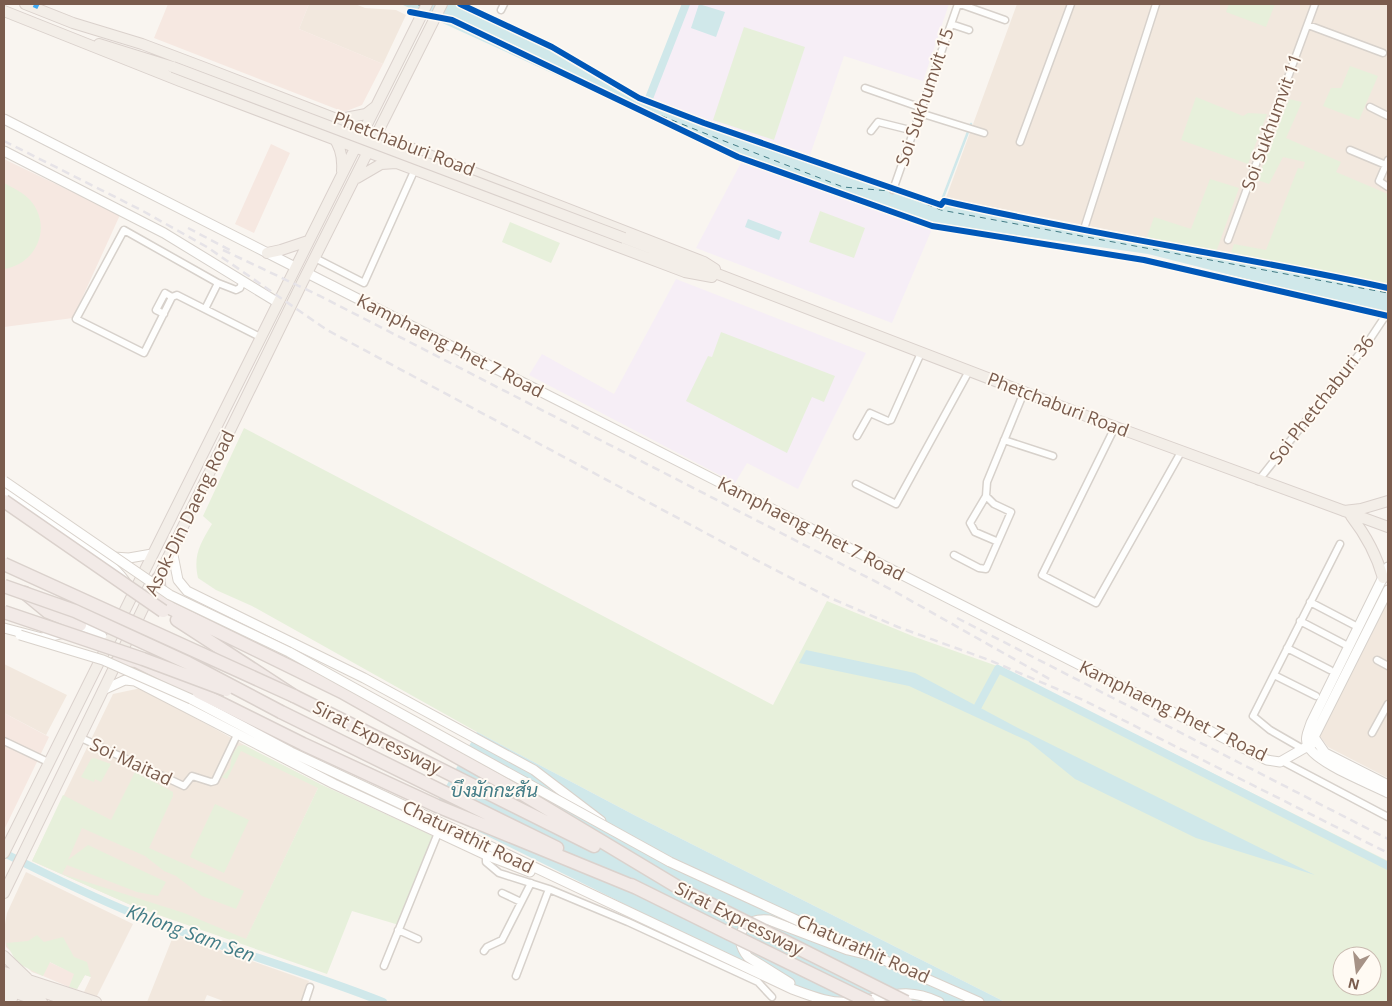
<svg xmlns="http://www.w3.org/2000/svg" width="1392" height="1006" font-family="'Open Sans',Sarabun,sans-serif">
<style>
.residential{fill:#f2e8de}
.commercial{fill:#f6e8e1}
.education{fill:#f6eef6}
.green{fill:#e7f0db;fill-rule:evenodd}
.water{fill:#d0e8ea}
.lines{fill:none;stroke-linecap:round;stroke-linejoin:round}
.stream{stroke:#d0e8ea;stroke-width:2.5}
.canal{stroke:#d0e8ea;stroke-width:8}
.ferry{stroke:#437c86;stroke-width:1;stroke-dasharray:6 5;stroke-linecap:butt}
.minor-casing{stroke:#d7d1cb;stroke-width:9}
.tertiary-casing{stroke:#d7d1cb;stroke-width:11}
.secondary-casing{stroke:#d9d2cb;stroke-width:11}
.primary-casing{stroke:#dad1cc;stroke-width:12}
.motorway-casing{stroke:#dad1cc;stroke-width:15}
.minor{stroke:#fefefd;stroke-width:6}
.tertiary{stroke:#fefefd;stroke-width:9}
.secondary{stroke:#fefefd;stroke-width:9}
.primary{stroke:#f3eee8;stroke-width:10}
.motorway{stroke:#f2eae7;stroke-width:12}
.rail{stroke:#e6e3e7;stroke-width:2.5;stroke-dasharray:8 5;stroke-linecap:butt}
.secondary-bridge-casing{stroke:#d9d2cb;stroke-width:11;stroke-linecap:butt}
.primary-bridge-casing{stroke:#dad1cc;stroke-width:12;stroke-linecap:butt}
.motorway-bridge-casing{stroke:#dad1cc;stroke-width:15;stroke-linecap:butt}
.secondary-bridge{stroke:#fefefd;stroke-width:9}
.primary-bridge{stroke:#f3eee8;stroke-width:10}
.motorway-bridge{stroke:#f2eae7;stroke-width:12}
.quiet{stroke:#3fa9f5;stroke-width:5;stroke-dasharray:10 5;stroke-linecap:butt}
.cycleway-casing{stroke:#fffaf3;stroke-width:9}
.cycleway{stroke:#0057b8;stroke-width:6}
.labels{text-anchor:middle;stroke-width:4;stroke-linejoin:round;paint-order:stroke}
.street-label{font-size:18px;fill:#7a5c4d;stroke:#fffaf3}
.water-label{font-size:19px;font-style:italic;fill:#437c86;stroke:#fffaf3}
</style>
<rect width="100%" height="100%" fill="#f9f5f0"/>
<!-- residential -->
<path class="residential" d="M309,4H355L365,8L396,10L406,15L383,64L299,29Z
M1017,4H1388V287L1304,268L946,198Z
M1388,596V778L1328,747L1316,731Z
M4,664L67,695L46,735L4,713Z
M141,688L257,752L320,784L244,944L133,906L32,861L113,694Z
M26,872L133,924L96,998L84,992L91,977L85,975L77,989L69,987L74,974L50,962L43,976L32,972L6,947L4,930L7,913Z
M174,934L309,981L302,1002H226L207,995L204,1002H147Z"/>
<!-- commercial -->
<path class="commercial" d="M168,4H309L299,29L383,64L362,105L344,112L154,38Z
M271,144L290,153L254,233L235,224Z
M4,159L120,215L73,318L4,327Z
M4,713L49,737L4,830Z
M49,962L75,974L69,987L43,976Z"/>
<!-- education -->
<path class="education" d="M687,4H949L923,81L844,56L809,158L646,98Z
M743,159L932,229L892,323L696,248Z
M676,279L866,353L798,489L747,463L735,483L529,375L542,354L614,394Z"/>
<!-- green -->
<path class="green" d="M1229,4H1275L1266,27L1226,12Z
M744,27L805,47L774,140L713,120Z
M1350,66L1378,76L1359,120L1323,106L1331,88H1341Z
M1196,97L1243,116L1248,113L1267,114L1248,164L1181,140Z
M1289,99L1302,102L1286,138L1341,162L1336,172L1388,194V287L1304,268L1230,255L1234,244L1266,250L1298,168L1303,169L1305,162L1283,157L1269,184L1257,180Z
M1210,179L1239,188L1216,252L1147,237L1154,217L1191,229Z
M4,183C13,188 23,192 30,200C53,226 37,264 4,269Z
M820,211L865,228L854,258L809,242Z
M510,222L560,243L551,263L502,242Z
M721,332L835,376L824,402L812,397L787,453L686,401L708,356L712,357Z
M244,428L773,705L827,601L915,637L1000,667L1388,861V1002H1005L636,816L477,732L252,606L216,590L198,578C193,555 200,544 212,524L203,516ZM1342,956H1372V986H1342Z
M244,745L320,784L433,836L399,925L352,911L327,974L133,906L32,861L63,795L111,820L135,772L173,792V796L149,848L244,891L236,909L202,896L176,876L164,871L145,856L82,828L68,860L88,845L166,882L158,896L137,892L67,865L62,874L184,913L246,939L318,788L241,751L227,779L222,777L230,768L232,755L238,746Z
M94,758L111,764L101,782L95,779L94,782L81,777L91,759Z
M215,804L249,820L224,873L190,857Z
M37,935L44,942L63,937L74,957L87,962L91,977L85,975L77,989L69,987L74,974L50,962L43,976L17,963L6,943L28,941Z"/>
<!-- water -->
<path class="water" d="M391,4H463L552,45L647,101L756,144L940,206L946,203L1221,259L1285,268L1388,291V315L1148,254L918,221L679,131L403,5Z
M699,4L725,12L716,37L691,28Z
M748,219L782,232L779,240L745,227Z
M806,650L915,673L1018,728L1315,875L1196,838L1075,779L1028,741L909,686L799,663Z
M477,732L636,816L1005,1002H822L433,809Z"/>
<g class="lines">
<!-- stream -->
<path class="stream" d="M945,207L942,200L971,124"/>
<!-- canal -->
<path class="canal" d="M646,106L686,4
M978,706L998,669L1388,866
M4,853C46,874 88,895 132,913C214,946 300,969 383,1002"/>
<!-- ferry -->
<path class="ferry" d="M416,4L422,6
M442,14L637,106L719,139L843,187L890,191
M896,192L941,210L1388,293"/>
<defs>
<path id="minor" d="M960,4L1005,20
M501,10L504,4
M951,24L969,30
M1308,25L1383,53
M865,88L922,108
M1370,107L1388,116
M920,113L984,133
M871,131L878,122L914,131
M1020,142L1071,4
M1350,150L1386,165
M1388,160L1379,181L1388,187
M893,190L958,4
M1084,229L1156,4
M1228,240L1315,4
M315,258L364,283L415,169
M218,283L124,230L76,319L144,353L172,297L177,295L260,337
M205,309L218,283L236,290L240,288L243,281
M164,314L156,310L165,293L172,297
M1115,427L1042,575L1096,603L1181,452
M857,436L870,413L888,421L891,420L921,353
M1004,440L1053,456
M1258,481L1364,348L1384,318
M856,484L896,504L969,371
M986,496L970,523L975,532L996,541
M954,555L979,568L986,569L1011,512L994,504L986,496L987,482L1024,392
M1310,602L1354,625
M1300,621L1344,644
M1287,648L1330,670
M1377,660L1388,666
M1274,675L1316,696
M1372,733L1388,704
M79,737L184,786L192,776L211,782L215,781L237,735
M4,741L48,762
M1303,749L1270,730L1253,716L1340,544
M1282,761L1388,817
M486,855V862L499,873L549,889L628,922L758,982L772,997
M502,893L521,902
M398,930L418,939
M484,951L487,947L502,940L531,883
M384,966L438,833
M516,976L549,889
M305,1002L310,987"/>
<path id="tertiary" d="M4,119L295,267
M4,151L164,233L277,302
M307,273L1267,760L1280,762L1315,742
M1388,567L1311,723C1309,730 1304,738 1308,746C1318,764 1369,783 1388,793
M1388,590L1314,737L1325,753L1388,785"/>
<path id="secondary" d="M4,491C38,514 106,551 127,584
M172,550L178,580L187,591L364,678L534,770L601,821
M113,557L129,558L152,554
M77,627L80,625L100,633L105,642L104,650
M4,628L42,638L65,633
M103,690L125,680L135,681L334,784L486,855L530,872
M191,699L291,752L792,989C809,995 830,1004 849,1002C886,999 902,985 939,1002
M790,983L748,957C731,936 744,917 769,920L848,950L877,957L979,1002"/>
<path id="primary" d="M25,4L73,23L142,44L208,69L704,262L715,269
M4,11L180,81L685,272L712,277
M99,44L173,67
M340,119L366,114L375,107
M333,137C341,147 343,158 342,171
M357,178L381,164L396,163
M624,238L1094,419L1388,527
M267,253L281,250L308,241
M1344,511L1361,509L1388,501
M1351,516C1365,534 1377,556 1383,578
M4,853L427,4
M4,893L302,283L442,4
M4,956L27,978
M4,972L96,1002
M4,979L72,1002
M4,989L42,1002
M4,998L12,999"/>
<path id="motorway" d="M158,579L160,597L170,608L342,692L521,793L686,892
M25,593L48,612L80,625
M177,620L294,696L594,846
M117,662L126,660L136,661L303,744L437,806L637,888
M281,712L557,848
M631,885L728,933"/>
</defs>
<!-- minor casing -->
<use href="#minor" class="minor-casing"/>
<!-- tertiary casing -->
<use href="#tertiary" class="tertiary-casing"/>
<!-- secondary casing -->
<use href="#secondary" class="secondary-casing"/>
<!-- primary casing -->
<use href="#primary" class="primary-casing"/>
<!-- motorway casing -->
<use href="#motorway" class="motorway-casing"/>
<!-- minor -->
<use href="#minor" class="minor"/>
<!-- tertiary -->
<use href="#tertiary" class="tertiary"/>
<!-- secondary -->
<use href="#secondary" class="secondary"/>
<!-- primary -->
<use href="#primary" class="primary"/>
<!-- motorway -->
<use href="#motorway" class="motorway"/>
<!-- rail -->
<path class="rail" d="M4,141L141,210L207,247L327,330L758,561L828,597L898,627L989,660L1083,700L1388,853
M188,228L230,250
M223,250L320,296L892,590L1053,681
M957,618L1388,839"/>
<defs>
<path id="secondary-bridge" d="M4,481L170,595L289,652L670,862L877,957
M20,635L103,660L191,699"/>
<path id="primary-bridge" d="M173,67L624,238"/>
<path id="motorway-bridge" d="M4,501L163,611
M4,564L294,696
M4,586L75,611L188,663L281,712
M4,612L143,659L226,690
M686,892L906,1002
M728,933L869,1002"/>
</defs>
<!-- secondary-bridge casing -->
<use href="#secondary-bridge" class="secondary-bridge-casing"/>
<!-- primary-bridge casing -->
<use href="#primary-bridge" class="primary-bridge-casing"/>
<!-- motorway-bridge casing -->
<use href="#motorway-bridge" class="motorway-bridge-casing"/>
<!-- secondary-bridge -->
<use href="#secondary-bridge" class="secondary-bridge"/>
<!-- primary-bridge -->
<use href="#primary-bridge" class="primary-bridge"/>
<!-- motorway-bridge -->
<use href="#motorway-bridge" class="motorway-bridge"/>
<!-- quiet -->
<path class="quiet" d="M35,8L37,4"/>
<defs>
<path id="cycleway" d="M460,4L552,47L639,98L704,123L941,205L944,201C1091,235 1241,256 1388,288
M410,12L452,20L738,157L932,226L1144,260L1388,316"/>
</defs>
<!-- cycleway casing -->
<use href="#cycleway" class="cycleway-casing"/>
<!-- cycleway -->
<use href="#cycleway" class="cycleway"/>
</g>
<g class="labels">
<!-- street labels -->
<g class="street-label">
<text transform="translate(925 97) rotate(-71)" y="6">Soi Sukhumvit 15</text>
<text transform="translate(1272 122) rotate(-70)" y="6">Soi Sukhumvit 11</text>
<text transform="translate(404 144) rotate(21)" y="6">Phetchaburi Road</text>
<text transform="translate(450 346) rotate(27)" y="6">Kamphaeng Phet 7 Road</text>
<text transform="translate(1322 400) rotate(-52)" y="6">Soi Phetchaburi 36</text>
<text transform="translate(1058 405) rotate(21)" y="6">Phetchaburi Road</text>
<text transform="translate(190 513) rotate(-64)" y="6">Asok-Din Daeng Road</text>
<text transform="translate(811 529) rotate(27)" y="6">Kamphaeng Phet 7 Road</text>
<text transform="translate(1173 711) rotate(26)" y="6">Kamphaeng Phet 7 Road</text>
<text transform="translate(377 738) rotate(27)" y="6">Sirat Expressway</text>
<text transform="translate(131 762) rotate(25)" y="6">Soi Maitad</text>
<text transform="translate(468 837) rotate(26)" y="6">Chaturathit Road</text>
<text transform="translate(739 919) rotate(27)" y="6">Sirat Expressway</text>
<text transform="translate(863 949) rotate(24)" y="6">Chaturathit Road</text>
</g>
<!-- water labels -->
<g class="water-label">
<text x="494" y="797">บึงมักกะสัน</text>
<text transform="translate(191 933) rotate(20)" y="7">Khlong Sam Sen</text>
</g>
</g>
<!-- border -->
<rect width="1392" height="1006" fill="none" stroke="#7a5c4d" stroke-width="10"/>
<!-- north arrow -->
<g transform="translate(1357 971) rotate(194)"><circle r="24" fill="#fffaf3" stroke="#cabbb1"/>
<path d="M0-4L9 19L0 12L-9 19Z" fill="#a69286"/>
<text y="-8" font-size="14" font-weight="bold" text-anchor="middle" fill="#7a5c4d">N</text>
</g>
</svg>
